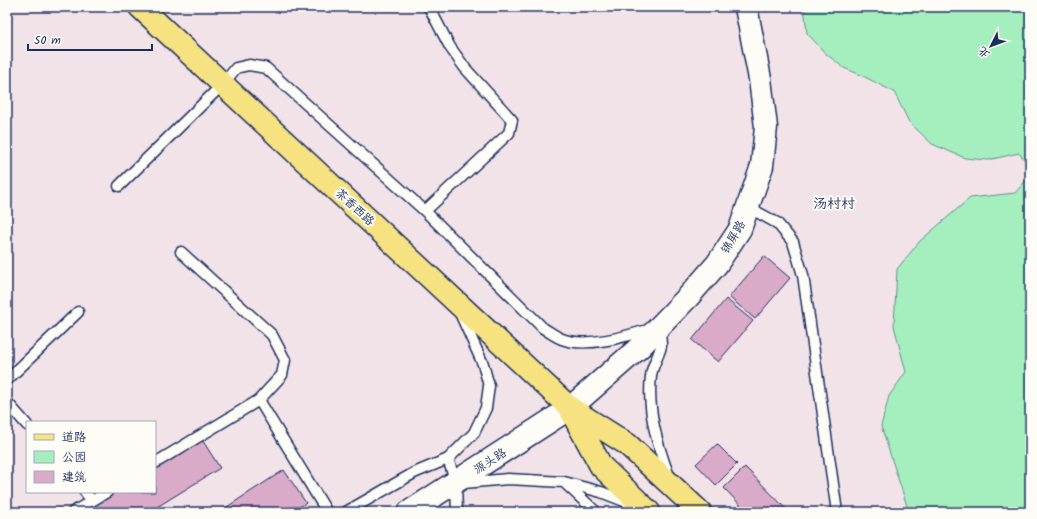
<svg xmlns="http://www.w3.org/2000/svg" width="1037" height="519" font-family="Kalam,'LXGW WenKai TC',sans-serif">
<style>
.green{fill:#a5efbe;stroke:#608f8e}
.building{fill:#daaac9;stroke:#1b2f5e}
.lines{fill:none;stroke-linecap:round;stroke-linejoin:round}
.service-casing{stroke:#1b2f5e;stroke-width:13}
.tertiary-casing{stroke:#1b2f5e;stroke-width:25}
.secondary-casing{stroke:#1b2f5e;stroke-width:25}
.primary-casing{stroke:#1b2f5e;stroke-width:25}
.service{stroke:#fdfcf7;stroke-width:10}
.tertiary{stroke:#fdfcf7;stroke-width:22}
.secondary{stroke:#fdfcf7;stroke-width:22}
.primary{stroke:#f6e281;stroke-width:22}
.labels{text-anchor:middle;stroke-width:4;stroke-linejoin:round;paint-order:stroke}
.street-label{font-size:12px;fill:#1b2f5e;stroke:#fdfcf7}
.quarter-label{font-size:14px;fill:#1b2f5e;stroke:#fdfcf7}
</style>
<rect width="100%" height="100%" fill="#f2e3e9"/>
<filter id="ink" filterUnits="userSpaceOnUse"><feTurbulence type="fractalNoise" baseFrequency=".025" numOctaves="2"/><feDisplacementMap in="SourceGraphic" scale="8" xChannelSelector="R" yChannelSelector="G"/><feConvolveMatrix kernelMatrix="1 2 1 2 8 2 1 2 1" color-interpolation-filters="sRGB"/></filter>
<g filter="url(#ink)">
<!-- green -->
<path class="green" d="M804,7H1030V167L1019,153L988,160L965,158L932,144L909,122L894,92L861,75L844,68L825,53L807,33Z
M1030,176V512H909L881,426L889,396L906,372L894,326L897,269L920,241L970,198L1015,193Z"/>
<!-- building -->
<path class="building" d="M764,256L790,278L755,319L729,297Z
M726,299L753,321L718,362L692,340Z
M201,438L220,468L149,512H88L86,509L113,492H155V466Z
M717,444L737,464L716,485L696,464Z
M745,467L789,512H747L724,488Z
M284,470L306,503L292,512H219Z"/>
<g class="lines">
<defs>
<path id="service" d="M119,186L223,84L236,68L249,65L266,68L425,211L543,328C550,332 557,338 565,340C591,348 633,334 659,327C660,333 661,340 661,346C659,356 652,365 651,376C647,410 657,444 669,476
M748,207L777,223L793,242L803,275L837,512
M425,211L509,133L512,120L465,68L450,47L429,7
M181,252L272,335L285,360L282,375L259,400L327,512
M7,380L78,312
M7,402L27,425
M155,463L259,400
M464,483L508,479L564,482L601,492L632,504
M566,484L596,512
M85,492L92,501
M73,512L107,492
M346,512L414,473L448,459
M457,512L456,483L448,459L474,433L486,408L489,386L483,364L460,313"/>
<path id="tertiary" d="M570,408L641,346L659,327L689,296L717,264L740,229L762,166L766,127L760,79L746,7"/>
<path id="secondary" d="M409,512L570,408"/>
<path id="primary" d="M140,7L570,408L627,444L700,512
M570,409L601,466L649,512"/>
</defs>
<!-- service casing -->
<use href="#service" class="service-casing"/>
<!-- tertiary casing -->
<use href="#tertiary" class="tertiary-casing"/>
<!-- secondary casing -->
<use href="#secondary" class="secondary-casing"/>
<!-- primary casing -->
<use href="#primary" class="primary-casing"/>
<!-- service -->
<use href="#service" class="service"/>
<!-- tertiary -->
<use href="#tertiary" class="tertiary"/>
<!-- secondary -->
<use href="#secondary" class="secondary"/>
<!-- primary -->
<use href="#primary" class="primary"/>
</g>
</g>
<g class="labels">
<!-- street labels -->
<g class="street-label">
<text transform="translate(355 207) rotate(43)" y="4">茶香西路</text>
<text transform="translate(733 237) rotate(-60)" y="4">锦屏路</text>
<text transform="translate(490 461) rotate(-33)" y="4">源头路</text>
</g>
<!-- quarter labels -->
<g class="quarter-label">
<text x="834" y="208">汤村村</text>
</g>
</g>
<!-- margin -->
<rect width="1037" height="519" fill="none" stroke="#fdfcf7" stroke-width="24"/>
<rect x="12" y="12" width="1013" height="495" fill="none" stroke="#1b2f5e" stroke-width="1.5" filter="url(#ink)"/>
<!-- legend -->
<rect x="26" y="421" width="130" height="72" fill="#fdfcf7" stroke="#a3aaba"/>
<rect x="34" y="434" width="20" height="6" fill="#f6e281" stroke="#a3aaba"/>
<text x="62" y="441" font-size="12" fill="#1b2f5e">道路</text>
<rect x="34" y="451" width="20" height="12" fill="#a5efbe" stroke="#a3aaba"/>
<text x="62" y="461" font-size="12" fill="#1b2f5e">公园</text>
<rect x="34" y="471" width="20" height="12" fill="#daaac9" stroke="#a3aaba"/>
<text x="62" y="481" font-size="12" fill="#1b2f5e">建筑</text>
<!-- north arrow -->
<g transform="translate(991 46) rotate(228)" stroke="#fdfcf7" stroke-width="3" paint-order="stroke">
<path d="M0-3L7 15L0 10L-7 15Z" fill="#1b2f5e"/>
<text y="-6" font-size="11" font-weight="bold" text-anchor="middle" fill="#1b2f5e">北</text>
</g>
<!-- scale -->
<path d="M28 44v6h124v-6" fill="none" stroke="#1b2f5e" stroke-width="2"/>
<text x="34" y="44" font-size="12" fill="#1b2f5e" stroke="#fdfcf7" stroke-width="3" paint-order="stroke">50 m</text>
</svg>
